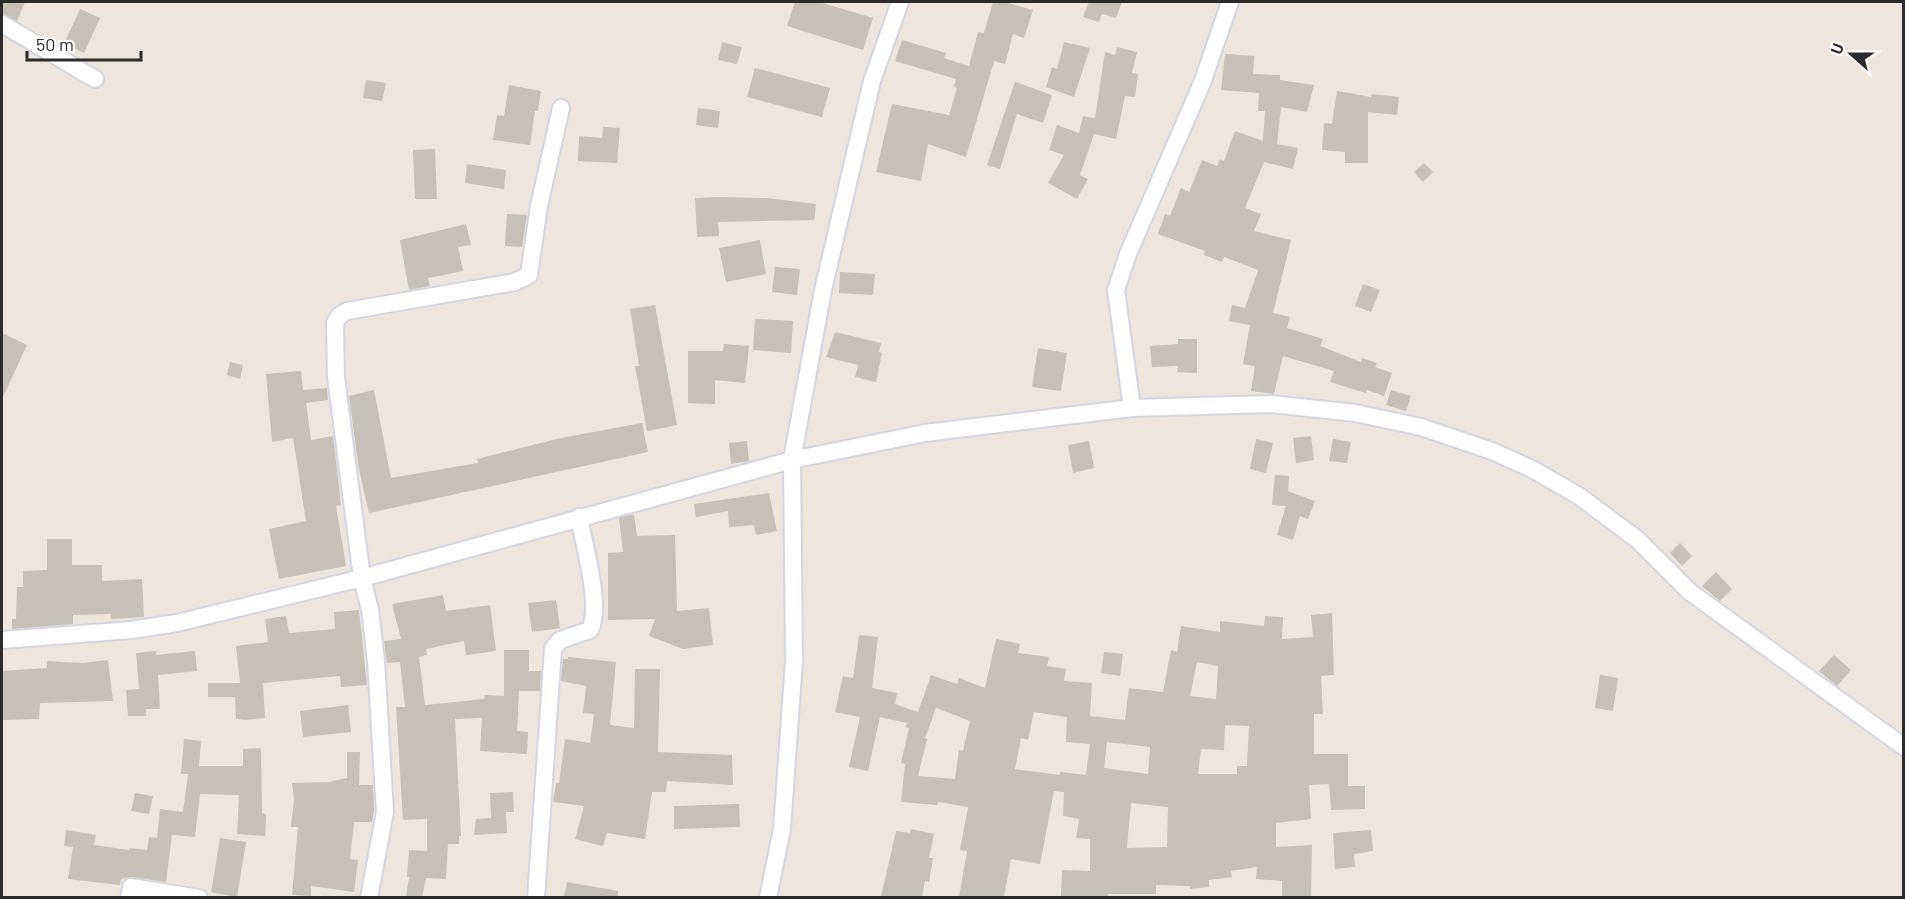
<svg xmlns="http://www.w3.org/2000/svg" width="1905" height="899" font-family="Barlow,sans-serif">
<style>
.building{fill:#c6c0b7;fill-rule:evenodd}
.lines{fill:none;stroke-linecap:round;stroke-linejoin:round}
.minor-casing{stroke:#d1d6e5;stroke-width:20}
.minor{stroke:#fff;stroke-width:16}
</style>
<rect width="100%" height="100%" fill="#eee5dc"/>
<!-- building -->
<path class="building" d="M2,2H25L17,21L2,14Z
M795,2H819L873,18L863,50L787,26Z
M993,2H1005L1033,10L1024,38L1013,34L1005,64L994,61L966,157L928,144L921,181L876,172L892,104L949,115L957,88L954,87L956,79L895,61L902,40L946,53L944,58L969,66L978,32L984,33Z
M1089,2H1122L1116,18L1102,14L1099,22L1083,17Z
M80,9L100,18L84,53L64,44Z
M722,42L742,47L737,64L718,60Z
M1064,42L1090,48L1074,97L1046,87L1052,67L1057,69Z
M1117,47L1137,52L1132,73L1138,74L1135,97L1125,96L1116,139L1094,134L1080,175L1088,179L1077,199L1048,183L1064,155L1049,150L1057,125L1079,133L1083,116L1095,118L1105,52L1115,55Z
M1225,54L1254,56L1253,74L1280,75V80L1314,85L1307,112L1281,107L1277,144L1298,148L1293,169L1264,162L1245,208L1261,214L1254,231L1291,240L1273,313L1290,317L1287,328L1323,339L1320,346L1361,362L1362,358L1377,363L1375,367L1392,373L1384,396L1367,390L1366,393L1330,382L1334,371L1283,356L1274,394L1251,391L1255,366L1243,364L1250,325L1229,321L1232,305L1245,308L1258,270L1224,257L1222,262L1204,255L1205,251L1158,234L1165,214L1170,216L1181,188L1189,192L1202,160L1217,166L1220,159L1224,161L1235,131L1263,141L1265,111H1258L1259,93L1221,90Z
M755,68L830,88L822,117L747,97Z
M366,80L386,83L382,101L363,98Z
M1015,82L1052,95L1043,123L1017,114L1000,169L987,165Z
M509,85L541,91L538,111H535L530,145L493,140L497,115L504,116Z
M1337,91L1371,97L1372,94L1399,97L1397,115L1368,112V163H1345V152L1322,150L1324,123L1332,124Z
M698,108L720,111L718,128L696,125Z
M603,127L620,128L617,163L578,161L579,136L602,138Z
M435,149L437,199H415L413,150Z
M1424,163L1433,172L1423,182L1414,172Z
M467,164L506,170L504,189L465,183Z
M717,197L767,198L816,204L814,220L718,222L719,236L697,237L695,198Z
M507,214L527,215L522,247L505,246Z
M466,224L471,245L458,247L463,271L428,278L430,286L409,290L400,240Z
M760,240L766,274L726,282L719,248Z
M775,267L800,269L797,295L772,292Z
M840,272L875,274L873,295L839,293Z
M1363,284L1380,290L1371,312L1355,306Z
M655,305L677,425L647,431L635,366H639L630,309Z
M755,319L793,321L791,353L753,350Z
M835,332L881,343L879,352L882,353L876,382L855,377L858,365L826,357Z
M2,333L27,345L2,399Z
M1178,339H1197V373L1177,372L1178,366L1152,367L1150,346L1178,344Z
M724,344L749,346L745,383L715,380V404L688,403V351H723Z
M1038,348L1067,353L1061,391L1032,387Z
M230,362L243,365L240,379L227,375Z
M301,371L303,390L327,388L328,400L306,403L311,440L333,436L341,505L336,506L346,566L279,579L269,529L306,521L293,438L272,442L266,374Z
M374,390L391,478L478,463L477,459L561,438L642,423L648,452L369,513L359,470L349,396Z
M1391,390L1411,396L1406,411L1386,405Z
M1311,436L1314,460L1296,463L1293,438Z
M1256,439L1273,443L1266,473L1250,469Z
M1333,439L1351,442L1347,463L1329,461Z
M747,441L749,461L731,464L729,443Z
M1089,441L1094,468L1073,473L1068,445Z
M1275,475L1289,476L1288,491L1315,501L1308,519L1300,516L1293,540L1277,535L1286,506L1272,505Z
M769,493L777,531L756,535L754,525L729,527L728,511L696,517L694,504Z
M630,515H634L637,536L675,535L677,611L709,608L713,645L683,649L649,636L655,619L608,620V553L623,552L619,518Z
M47,539H72V565H102V581L142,579L144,617L111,619V614L73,615V624L12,629V619H16L17,587H23V571L47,570Z
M1680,543L1692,556L1682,566L1670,553Z
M1716,572L1732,589L1720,601L1702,586Z
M443,595L446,611L490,605L496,651L466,655L464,641L426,649L427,655L419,657L425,705L484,699L485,695L504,696V650H529V671H541L540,691H519L517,731L528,732L527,754L480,751L482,718L455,719L461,836H459V844H448L446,879L426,878L422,897H406L409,877H407L409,850L427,851V819L403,820L396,707H405L400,662L387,663L384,641L401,639L392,604Z
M556,600L560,628L532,632L528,603Z
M359,610L367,685L341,687L340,676L263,683L265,718L245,720L236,719L235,697H208V683H240L236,646L268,642L265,619L286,616L289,633L335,629L334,612Z
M1332,613L1334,675L1321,676L1323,714H1314V754H1348V786H1365V809L1331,810L1329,784L1309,785L1311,819L1276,823V847L1312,845L1311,897H1282V881L1256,879L1257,867L1231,871L1232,877L1209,880V887L1190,889V886L1156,885V894H1108V897H1061L1062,870L1090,871V839L1076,838L1079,819L1063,816L1064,792L1054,791L1040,864L1011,859L1004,897H959L967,851L960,850L968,807L938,802L937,805L901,802L905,764L901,763L909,728L906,727L907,723L880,717L868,771L849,767L860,717L835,712L843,676L853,678L859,635L878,637L872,688L897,693L895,704L918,712L931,675L957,684L959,678L985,688L996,639L1020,644L1018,653L1049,657L1047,666L1066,669L1064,681L1092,683L1090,716L1125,720L1129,688L1163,692L1171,650L1177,652L1181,626L1220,632V621L1264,626L1265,616L1283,617L1282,639L1313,637L1311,615ZM1197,662L1218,666L1216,699L1190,696ZM936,708L970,721L963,751L959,750L955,779L918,776L927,739L925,738ZM1034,712L1067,717L1066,742L1090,744L1086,775L1060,772V775L1015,769L1021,738L1028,740ZM1225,725L1249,726L1247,766H1237V774H1198L1201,749L1224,750ZM1107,742L1150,747L1148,774L1104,768ZM1131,803L1168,807L1167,847L1127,848Z
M156,651V655L195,651L197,671L158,675L160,709H146V716H128L126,690L139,689L136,653Z
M1104,652L1123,654L1120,676L1101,673Z
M1834,655L1851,670L1837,686L1819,671Z
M568,657L616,662L610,725L634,728L635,669H660L658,752L732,755L733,785L667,781L666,792H652L645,839L607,833L603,846L575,839L584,806L553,802L556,783H559L565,739L590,743L594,714L583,713L586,686L561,681L563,659H568Z
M108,660L113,701L40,703L39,719L2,720V671L47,668V661L83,663Z
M1600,675L1618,678L1613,711L1595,708Z
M348,705L351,732L303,737L300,711Z
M184,739L201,741L199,766H243V749L261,748L262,813L266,814L265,836L237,834L239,795L200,794L195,837L172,835L166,882L132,877L121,879L120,885L68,879L73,847L64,846L66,830L96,835L94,845L129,850L130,848L147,850L149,837L157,838L160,809L183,812L188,774H181Z
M347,752H360L359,785H373L374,811L372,822H354L350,859L358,860L354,892L311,886V896L292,895L298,827H291L294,799L292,783L329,782L347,778Z
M513,792L514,812H506L507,833L474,835L476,819L491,818L490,793Z
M135,793L153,796L149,814L131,811Z
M739,804L740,827L674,829V806Z
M911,829L934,834L929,858H933L929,882L925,881L922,897H881L896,831L910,833Z
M1371,830L1373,851L1354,854L1355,867L1335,869L1333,833Z
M220,838L246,842L237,897L211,892Z
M567,882L618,891V897H564Z"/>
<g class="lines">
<defs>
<path id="minor" d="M2,24L95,79
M1132,408L1116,290L1128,254L1202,83L1230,2
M2,640L131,630L177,623L362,578L792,460L925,433L1132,408L1271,404L1355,413L1421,427L1492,451L1532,469L1579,496L1638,540L1690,592L1904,747
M129,898L131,887L199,898
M369,898L385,812L376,661L370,610L362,578L336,377L335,323L339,316L347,311L515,282L529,275L539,206L561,108
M536,898L553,649L560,640L590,630C602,605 584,546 579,517
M768,898L782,829L794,661L792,460L823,290L872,81L900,2"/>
</defs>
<!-- minor casing -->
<use href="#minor" class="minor-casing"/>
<!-- minor -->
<use href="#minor" class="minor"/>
</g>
<!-- border -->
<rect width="1905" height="899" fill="none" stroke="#2b2b2b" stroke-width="6"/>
<!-- north arrow -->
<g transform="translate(1851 54) rotate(291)" stroke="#ffffff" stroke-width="4.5" paint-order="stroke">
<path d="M0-4.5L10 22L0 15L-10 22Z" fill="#2b2b2b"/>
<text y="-9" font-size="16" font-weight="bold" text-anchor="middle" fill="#2b2b2b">U</text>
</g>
<!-- scale -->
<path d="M27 51v9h114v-9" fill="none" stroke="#2b2b2b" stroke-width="3"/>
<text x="36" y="51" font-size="18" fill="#2b2b2b" stroke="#ffffff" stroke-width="4.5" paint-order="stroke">50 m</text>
</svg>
